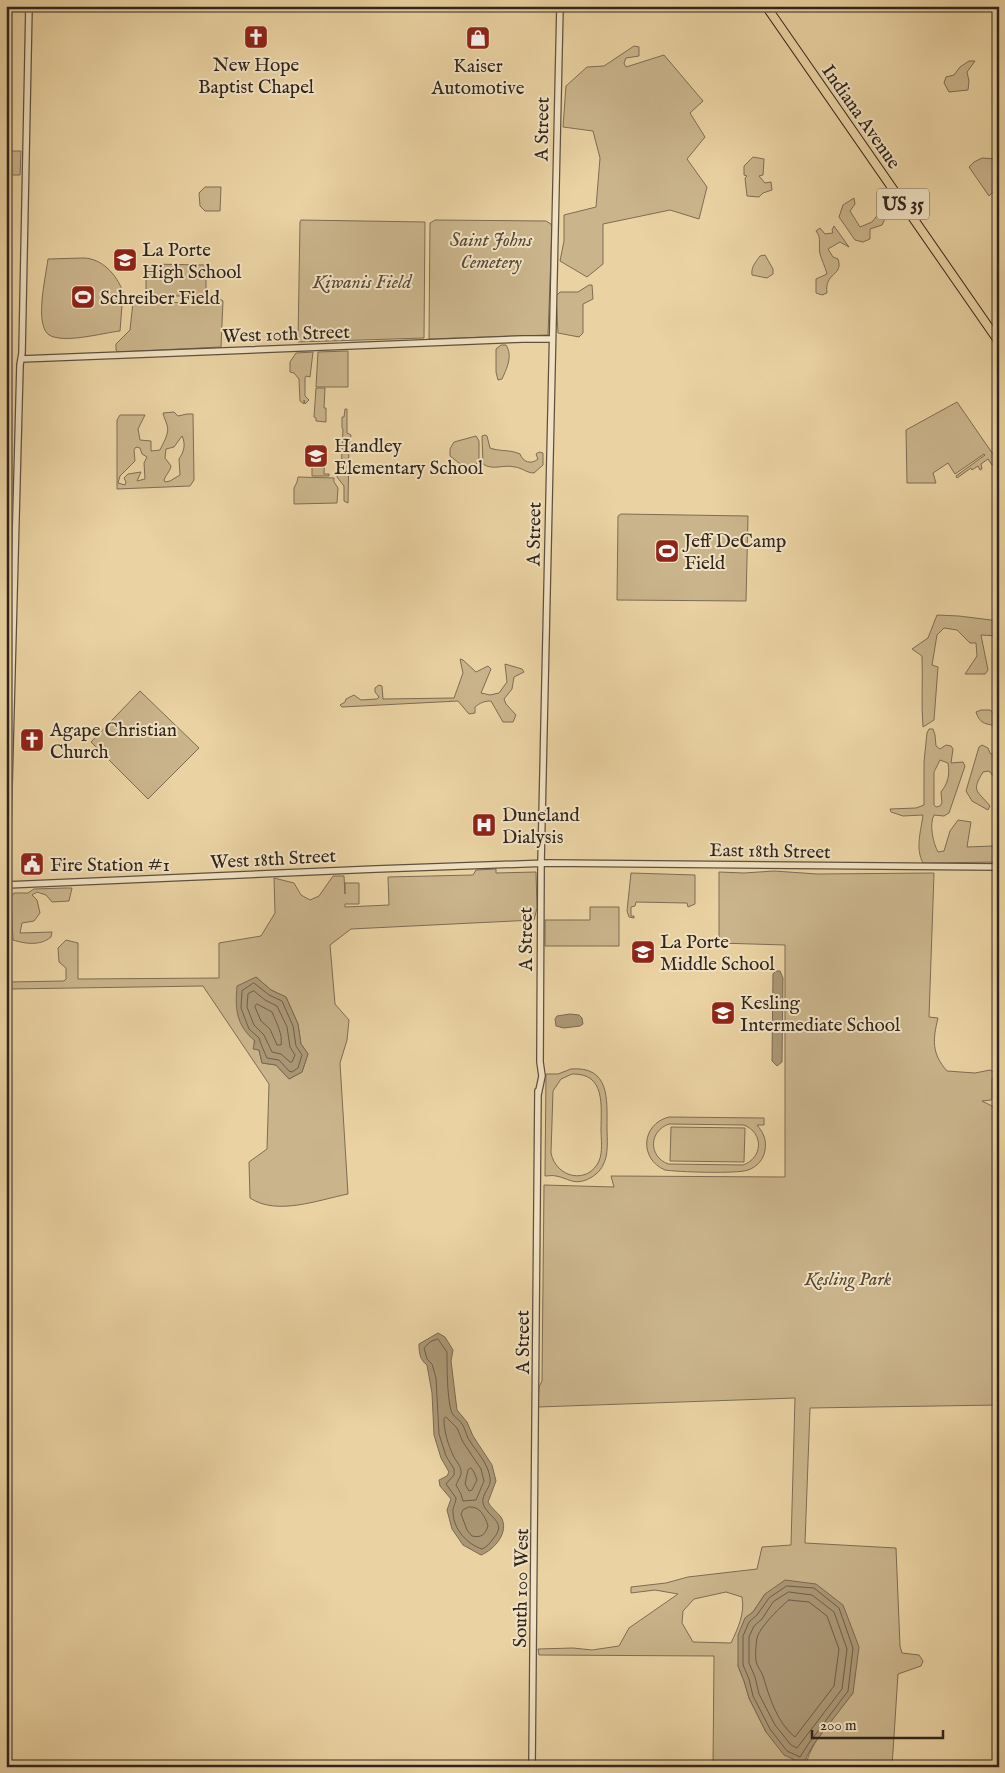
<svg xmlns="http://www.w3.org/2000/svg" width="1005" height="1773" font-family="'IM FELL English',serif">
<style>
.green{fill:#cab48b;stroke:#7d6c54;fill-rule:evenodd}
.water{fill:#ab9775;stroke:#7a6952}
.lines{fill:none;stroke-linecap:round;stroke-linejoin:round}
.shore{stroke:#6e5e49;stroke-width:1}
.minor-casing{stroke:#5e503e;stroke-width:8}
.major-casing{stroke:#30241d;stroke-width:10}
.minor{stroke:#f1e2c3;stroke-width:5.5}
.major{stroke:#ead2a2;stroke-width:8}
.labels{text-anchor:middle;stroke-width:4;stroke-linejoin:round;paint-order:stroke}
.shield{fill:#f1e2c3;stroke:#6a5d4f;stroke-width:1}
.shield-label{font-size:18px;font-weight:bold;fill:#30241d}
.poi-label{font-size:19px;fill:#30241d;stroke:#f1e2c3;text-anchor:start}
.street-label{font-size:19px;fill:#30241d;stroke:#f1e2c3}
.park-label{font-size:19px;font-style:italic;fill:#564838;stroke:#f1e2c3}
</style>
<rect width="100%" height="100%" fill="#ead2a2"/>
<filter id="stains"><feTurbulence type="fractalNoise" baseFrequency=".004" numOctaves="4"/><feColorMatrix values="0 0 0 0 .2 0 0 0 0 .09 0 0 0 0 .02 0 0 0 .5 -.17"/></filter>
<radialGradient id="worn" r=".72"><stop offset=".6" stop-color="#630" stop-opacity="0"/><stop offset="1" stop-color="#630" stop-opacity=".3"/></radialGradient>
<!-- green -->
<path class="green" d="M634,46L639,47V56L626,58L624,63L626,67L664,55L703,101L690,113L705,137L687,159L707,187L699,219L670,210L603,224V264L587,277L560,261L564,241V215L596,207L600,158L593,131L563,127L566,86L587,67L604,66Z
M969,61H975L967,72L969,81L968,90L949,92L944,83L946,77L954,75L960,67Z
M6,151H21L20,175H6Z
M753,157L764,159L763,175L759,176L765,183L771,182L772,190L763,193L759,197L747,196L745,178L747,176L744,175V166Z
M982,158L999,159V186L989,196L969,167L974,162Z
M205,187H221L220,211H205L200,206L199,193Z
M854,198L855,204L850,211L860,227L872,222L876,217L886,214L889,211V205L893,211L885,219L882,225L870,229V239L863,242L855,240L839,217L843,205Z
M301,220L425,222L424,338L298,342L300,222Z
M435,220L546,221L551,224L552,229L548,335L429,339L430,223Z
M834,226L849,247L840,242L828,249L833,257L838,259C844,276 824,272 827,293L822,295L816,293V279L827,274C825,266 822,261 820,254C818,246 822,238 816,231L820,228L825,234L833,233L832,230Z
M765,255L773,269V274L767,278L752,275C751,267 755,263 760,256Z
M83,258C102,258 117,275 123,292L120,331C102,333 68,343 51,336C33,329 46,276 48,259Z
M146,264L206,265V296H146Z
M589,285H592L593,299L583,304V333L579,337L558,333L556,296L560,292H578Z
M211,299H220L223,301L221,347L118,352L116,350V344L130,330L133,302L210,303Z
M501,345H506C513,356 507,368 502,379L498,380L496,372V349Z
M348,351V387H316L318,352Z
M313,352L310,377L306,376L305,378V396L309,400L305,404L304,400V404L300,401L299,379L294,373L290,372V362L296,353Z
M316,388H325L324,408H326V422L316,421V418L314,417Z
M957,402L997,460V462L992,465L988,459L981,464L982,469L980,470L978,466L972,470L971,468L957,478L956,476L985,455L984,454L955,474L948,463L933,473L936,483H907L906,430Z
M345,409H347V433L351,435L349,446L348,503L344,501V486L337,477V474H341L343,429L342,428V417H344Z
M174,412L178,416L187,414H193L194,480L190,486L117,489V420L120,415H145L138,429L140,440L151,441V451L160,450C163,443 170,433 167,425C166,421 164,418 163,413ZM182,436C186,444 184,452 179,459L180,475L170,481L165,482L164,480C166,474 170,472 171,466L165,458L166,449L174,447ZM136,447L140,448L142,454L147,457L144,463L145,479L137,481L141,472L128,474L124,478L126,482L125,485L118,483L120,476L135,461L134,450Z
M485,435L487,436L490,448C501,452 509,449 520,454C523,462 531,465 538,459L536,454L539,452L543,453V465L534,473C527,473 522,468 515,467C503,464 493,471 483,464L482,436Z
M476,436L479,441V461L474,466H463L450,456V449L454,442Z
M325,446L324,474H329V476H312V459H315C316,455 320,447 325,446Z
M298,477L334,478V482L338,488L337,503L294,504V488L297,482Z
M621,514L748,516L746,601L617,600L618,516Z
M937,615L959,616L999,621V636L981,635L988,670L985,674H965L977,656L976,643H970L957,630L944,628L937,635L932,665L938,667L934,720L923,727C921,703 923,680 922,656L912,649L928,638Z
M460,659L463,660L476,672L488,666L491,669L481,693L490,695L499,693L507,682L505,664L522,669L524,672L514,677L512,689L504,699L506,704L516,715L513,722H503L491,701C484,701 480,703 475,707V713L469,714L458,701L342,707L340,705L345,702L346,699L354,695L361,700L377,699L379,697L375,692V688L379,685L382,686L383,699L454,698L463,673Z
M140,691L199,748L148,799L91,742Z
M981,710H990L999,718V726C987,724 980,725 976,712Z
M929,729H933L935,735L936,746L940,749L946,745L951,746L953,749L951,763L963,762L965,766L949,813L944,816L934,815C929,824 933,843 938,852L944,851L950,831L958,820L971,822L967,847L993,846L999,849V862L923,863C915,848 921,831 923,815L903,816L891,812L890,809L916,808L924,805V762L927,733ZM940,760L948,763C950,775 948,783 941,792L942,803L940,806L936,807L934,805V772Z
M982,745L988,748L990,753L999,760V774L994,777L989,771L983,772C971,792 977,790 990,806L988,810L972,801L966,791L979,747Z
M496,869V873L536,872L537,908L534,920L351,929L330,945L335,1004L349,1020L347,1040L340,1063L348,1194C318,1200 277,1216 250,1198L249,1162L267,1149L269,1084L203,986L9,989V982L64,981L66,979V968L59,962L58,948L66,940L78,943V979L219,978V943L261,936L275,913L274,878L294,883L301,895L310,900L319,896L333,876H344L345,894V883H359V904H345V907L389,905L388,877L473,875L476,870ZM256,977L271,990L286,997L298,1024L301,1044L308,1054L302,1072L289,1079L276,1065L262,1063L259,1050L254,1049Z
M774,871L817,874L934,873L929,1017L938,1018C933,1039 931,1053 947,1071L975,1073L990,1070L999,1075V1098H995L996,1080L992,1079V1098L991,1100L982,1101L996,1108L999,1106V1405L810,1408L805,1543L896,1548L900,1646L902,1653L919,1655L923,1661L921,1666L898,1674L892,1767H806C807,1745 839,1711 853,1693L765,1594L753,1612L745,1618L738,1666L744,1681L749,1698L766,1732L793,1759L797,1767H713L714,1656L539,1655L538,1649L573,1648L592,1650L619,1646L629,1628L678,1594L655,1590L631,1593V1587L666,1583L688,1577L757,1569L762,1547L791,1545L795,1398L538,1407L539,1387L542,1381L544,1185L614,1187L611,1176L785,1177V945L719,943V872L744,873ZM726,1592L742,1597C745,1614 738,1628 731,1643L693,1642L682,1623L683,1611L694,1599Z
M631,873L695,875V904L688,907L687,903L636,902L635,906L631,907V916H634V918L629,917L627,911Z
M65,888H72L69,901L52,902L46,895L37,892L32,895L37,900L40,913L34,921L22,923L20,933L52,932L51,937C40,946 26,944 13,940L11,898L14,893H28L34,889Z
M590,907H619V946H545V920H590Z
M571,1069C610,1066 607,1099 607,1127C607,1139 609,1154 603,1165C600,1172 593,1177 586,1180C573,1185 568,1178 556,1176C553,1175 548,1176 545,1176L546,1074H558ZM572,1074C606,1073 601,1106 601,1130C601,1139 603,1152 599,1161C588,1185 556,1178 551,1153L553,1091L561,1079Z
M669,1117L764,1118V1125H757C763,1132 767,1140 765,1150C764,1159 757,1167 748,1170C738,1174 677,1172 665,1170C639,1159 641,1124 669,1117ZM669,1124L744,1125C764,1133 763,1158 743,1165L668,1164C648,1156 649,1131 669,1124Z
M671,1127L745,1128L744,1162L670,1161Z"/>
<!-- water -->
<path class="water" d="M776,971H780L783,978L782,1062L777,1066L772,1061L773,974Z
M256,977L271,990L286,997L298,1024L301,1044L308,1054L302,1072L289,1079L276,1065L262,1063L259,1050L253,1049L255,1041C236,1025 235,1009 237,986Z
M570,1014L579,1015L582,1018L583,1024L580,1026L564,1028L556,1026L555,1019L557,1016Z
M438,1333L445,1337L453,1350L451,1361L457,1410L467,1422L473,1436L492,1465L496,1481L488,1502C491,1508 497,1512 501,1517C510,1532 494,1550 481,1555L463,1545L452,1529L447,1510L451,1499L440,1486L439,1480L447,1476L449,1472L441,1458L434,1435L432,1393L427,1365C420,1360 419,1353 419,1344Z
M785,1580L816,1584L843,1605L859,1647L853,1693L813,1745L806,1758V1767H797L793,1759L784,1755L766,1732L749,1698L744,1681L738,1666V1635L745,1618L753,1612L765,1594Z"/>
<g class="lines">
<!-- shore -->
<path class="shore" d="M254,983L269,995L282,1001L293,1026L296,1046L302,1055L298,1068L292,1072L289,1071L279,1060L267,1058C264,1051 261,1045 259,1038L249,1029L241,1008L242,991Z
M254,991L265,1000L277,1006L287,1027L290,1047L295,1055L292,1062H290L281,1054L272,1052L264,1035L254,1025L247,1007L248,994Z
M257,1004L272,1012C276,1022 283,1034 281,1045H277L270,1029L261,1021L255,1007Z
M438,1339L447,1352C447,1364 447,1402 452,1413C454,1417 460,1420 462,1424C465,1428 466,1434 468,1438C476,1452 488,1462 490,1478C492,1487 481,1494 483,1503C486,1517 509,1521 493,1539C490,1543 487,1547 482,1549C467,1544 454,1530 453,1513C452,1508 456,1503 456,1498L446,1484L454,1475V1469L446,1456L439,1434L436,1378L432,1364L427,1359L424,1348L430,1342Z
M446,1417L457,1428L463,1442L481,1469L484,1481L476,1500L463,1501L461,1494L456,1485C457,1482 460,1478 461,1474C462,1466 456,1462 453,1455C448,1444 444,1432 444,1419Z
M471,1468L474,1472L477,1480L472,1490L469,1491L465,1484L468,1470Z
M469,1507C480,1506 485,1516 488,1526C485,1535 481,1538 472,1536L467,1530L461,1514L463,1510Z
M787,1586L814,1588L839,1608L853,1648L848,1691L809,1743L800,1757L787,1751L770,1729L753,1696L749,1679L743,1665V1636L749,1622L757,1615L769,1598Z
M789,1592L812,1595L834,1612L847,1649L842,1689L797,1748L791,1745L775,1725L759,1694L755,1677L749,1663V1637L754,1626L762,1619L773,1602Z
M789,1600L809,1602L827,1616L839,1649L834,1686L795,1737C777,1723 769,1696 763,1676C761,1671 757,1666 756,1661C755,1655 756,1644 757,1638C759,1628 781,1606 789,1600Z"/>
<defs>
<path id="minor" d="M21,359L523,339H552
M6,885L376,869L548,863L999,867
M6,899L20,365L22,353L29,6
M6,1030V1063
M538,1095L542,1076L540,1062L541,863L560,6
M532,1767L538,1091"/>
<path id="major" d="M766,6L999,342"/>
</defs>
<!-- minor casing -->
<use href="#minor" class="minor-casing"/>
<!-- major casing -->
<use href="#major" class="major-casing"/>
<!-- minor -->
<use href="#minor" class="minor"/>
<!-- major -->
<use href="#major" class="major"/>
</g>
<!-- icons -->
<defs>
<symbol id="church-square" viewBox="-11 -11 22 22"><rect x="-9" y="-9" width="18" height="18" rx="4" fill="#8f2418" stroke="#f1e2c3"/><path d="M-1.2-6h2.4v3.5h3.3v2.4h-3.3V6h-2.4V-.1h-3.3v-2.4h3.3Z" fill="#fff"/></symbol>
<symbol id="shop-square" viewBox="-11 -11 22 22"><rect x="-9" y="-9" width="18" height="18" rx="4" fill="#8f2418" stroke="#f1e2c3"/><path d="M-5-2.5h2.3a2.7 3.5 0 0 1 5.4 0H5L5.5 6h-11ZM-1.5-2.5h3a1.5 2.3 0 0 0-3 0Z" fill="#fff"/></symbol>
<symbol id="school-square" viewBox="-11 -11 22 22"><rect x="-9" y="-9" width="18" height="18" rx="4" fill="#8f2418" stroke="#f1e2c3"/><path d="M0-5L7-2L0 1L-7-2ZM-4 1L0 2.5L4 1V4Q0 6-4 4Z" fill="#fff"/></symbol>
<symbol id="stadium-square" viewBox="-11 -11 22 22"><rect x="-9" y="-9" width="18" height="18" rx="4" fill="#8f2418" stroke="#f1e2c3"/><path d="M0-5a6.5 5 0 1 0 0 10a6.5 5 0 1 0 0-10ZM-3.5-1.8h7v3.6h-7Z" fill="#fff"/></symbol>
<symbol id="hospital-square" viewBox="-11 -11 22 22"><rect x="-9" y="-9" width="18" height="18" rx="4" fill="#8f2418" stroke="#f1e2c3"/><path d="M-5-5h3v3.5h4V-5h3V5h-3V1.5h-4V5h-3Z" fill="#fff"/></symbol>
<symbol id="civic-square" viewBox="-11 -11 22 22"><rect x="-9" y="-9" width="18" height="18" rx="4" fill="#8f2418" stroke="#f1e2c3"/><path d="M-.6-6.5H3V-4.5H.6V-3L4-1V1h2V6H-6V1h2V-1L-.6-3ZM-1.2 2.5V6h2.4V2.5Z" fill="#fff"/></symbol>
</defs>
<g fill-rule="evenodd">
<use href="#church-square" x="242" y="23" width="28" height="28"/>
<use href="#shop-square" x="464" y="24" width="28" height="28"/>
<use href="#school-square" x="111" y="246" width="28" height="28"/>
<use href="#stadium-square" x="69" y="283" width="28" height="28"/>
<use href="#school-square" x="302" y="442" width="28" height="28"/>
<use href="#stadium-square" x="653" y="537" width="28" height="28"/>
<use href="#church-square" x="18" y="726" width="28" height="28"/>
<use href="#hospital-square" x="470" y="811" width="28" height="28"/>
<use href="#civic-square" x="18" y="850" width="28" height="28"/>
<use href="#school-square" x="629" y="938" width="28" height="28"/>
<use href="#school-square" x="709" y="999" width="28" height="28"/>
</g>
<g class="labels">
<!-- shield labels -->
<rect class="shield" x="877" y="188.5" width="52" height="31" rx="4"/>
<g class="shield-label">
<text x="903" y="210">US 35</text>
</g>
<!-- poi labels -->
<g class="poi-label">
<text x="256" y="71" text-anchor="middle">New Hope<tspan x="256" dy="22">Baptist Chapel</tspan></text>
<text x="478" y="72" text-anchor="middle">Kaiser<tspan x="478" dy="22">Automotive</tspan></text>
<text x="142" y="256">La Porte<tspan x="142" dy="22">High School</tspan></text>
<text x="100" y="304">Schreiber Field</text>
<text x="334" y="452">Handley<tspan x="334" dy="22">Elementary School</tspan></text>
<text x="684" y="547">Jeff DeCamp<tspan x="684" dy="22">Field</tspan></text>
<text x="50" y="736">Agape Christian<tspan x="50" dy="22">Church</tspan></text>
<text x="502" y="821">Duneland<tspan x="502" dy="22">Dialysis</tspan></text>
<text x="50" y="871">Fire Station #1</text>
<text x="660" y="948">La Porte<tspan x="660" dy="22">Middle School</tspan></text>
<text x="740" y="1009">Kesling<tspan x="740" dy="22">Intermediate School</tspan></text>
</g>
<!-- street labels -->
<g class="street-label">
<text transform="translate(862 116) rotate(55)" y="7">Indiana Avenue</text>
<text transform="translate(541 129) rotate(-89)" y="7">A Street</text>
<text transform="translate(286 333) rotate(-2)" y="7">West 10th Street</text>
<text transform="translate(533 534) rotate(-89)" y="7">A Street</text>
<text transform="translate(770 850) rotate(1)" y="7">East 18th Street</text>
<text transform="translate(273 858) rotate(-3)" y="7">West 18th Street</text>
<text transform="translate(525 939) rotate(-90)" y="7">A Street</text>
<text transform="translate(522 1342) rotate(-90)" y="7">A Street</text>
<text transform="translate(520 1588) rotate(-89)" y="7">South 100 West</text>
</g>
<!-- park labels -->
<g class="park-label">
<text x="491" y="246">Saint Johns<tspan x="491" dy="22">Cemetery</tspan></text>
<text x="362" y="288">Kiwanis Field</text>
<text x="848" y="1285">Kesling Park</text>
</g>
</g>
<!-- margin -->
<rect width="1005" height="1773" fill="none" stroke="#ead2a2" stroke-width="25"/>
<rect x="8" y="8" width="990" height="1758" fill="none" stroke="#30241d" stroke-width="2.5"/>
<rect x="12" y="12" width="980" height="1748" fill="none" stroke="#30241d"/>
<!-- scale -->
<path d="M812 1730v8h131v-8" fill="none" stroke="#30241d" stroke-width="2.5"/>
<text x="820" y="1730" font-size="15" fill="#30241d" stroke="#f1e2c3" stroke-width="4" paint-order="stroke">200 m</text>
<rect width="100%" height="100%" filter="url(#stains)"/>
<rect width="100%" height="100%" fill="url(#worn)"/>
</svg>
